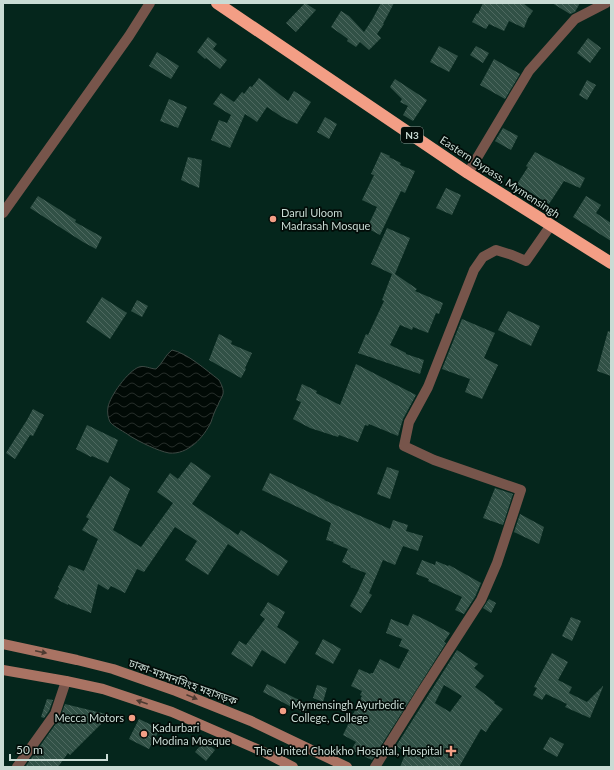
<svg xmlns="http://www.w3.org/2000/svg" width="614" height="770" font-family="Lato,'Noto Sans Bengali',sans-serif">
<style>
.water{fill:url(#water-waves);stroke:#3d4944}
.building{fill:url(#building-back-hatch);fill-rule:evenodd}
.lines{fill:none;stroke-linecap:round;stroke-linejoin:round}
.street{stroke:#77554b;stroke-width:10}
.secondary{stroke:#a97363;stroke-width:10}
.highway{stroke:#f39e85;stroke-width:12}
.oneway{fill:#4d3a31}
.poi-dot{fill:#f39f86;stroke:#020c08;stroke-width:1.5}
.labels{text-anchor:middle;stroke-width:3.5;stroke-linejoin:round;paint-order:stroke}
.shield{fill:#020c08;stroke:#8d9d97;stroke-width:1}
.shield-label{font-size:10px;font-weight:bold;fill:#c9dbd4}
.street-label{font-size:11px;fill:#c9dbd4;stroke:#020c08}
.poi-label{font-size:11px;fill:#c9dbd4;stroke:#020c08;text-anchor:start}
</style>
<defs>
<pattern id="water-waves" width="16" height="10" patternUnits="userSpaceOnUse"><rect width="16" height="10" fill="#010a06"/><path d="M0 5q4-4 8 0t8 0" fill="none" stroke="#252d29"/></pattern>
<pattern id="building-back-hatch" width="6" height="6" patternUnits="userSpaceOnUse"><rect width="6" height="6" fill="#315146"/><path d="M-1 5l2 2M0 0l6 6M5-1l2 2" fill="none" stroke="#4e6960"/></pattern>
</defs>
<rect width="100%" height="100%" fill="#05261c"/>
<!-- water -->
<path class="water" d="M172,350C187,353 206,370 219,380C221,384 224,389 223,394C222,398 219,401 218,405C215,410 213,416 211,422C204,437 188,455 169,453C158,451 140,442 130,436C125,432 114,427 110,422C108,418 107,412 108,407C110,396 128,371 139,367C144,365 151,369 156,369C163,363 165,355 172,350Z"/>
<!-- building -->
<path class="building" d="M305,3L316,10L296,32L286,23Z
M381,3H394L383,24H384L377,34L381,38L369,50L360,42L356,47L347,41L348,39L331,27L341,11L349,16L364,32L372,20Z
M483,3H523L533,11L528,18L524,28L509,21L504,31L489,24L486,29L472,22L477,13L478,14Z
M552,3H580L575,12L570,14Z
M208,37L217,44L213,49L227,60L220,69L206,58L205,59L197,52Z
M588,38L601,48L590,63L577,53Z
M439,46L458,56L449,72L430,62Z
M476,46L489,53L483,63L470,55Z
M157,52L179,66L171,79L149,66Z
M494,59L520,74L505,99L480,85Z
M259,78L288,101L294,91L311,102L297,124L282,117L267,107L257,122L245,114L230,148L211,140L219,120L227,123L231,115L213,104L221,93L234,102L242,92L244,94L250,86L252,87Z
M395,79L427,100L413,121L403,115L408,106L400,102L402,99L390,87Z
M587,80L596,85L587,100L579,95Z
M169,99L187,107L178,128L160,121Z
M325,117L337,124L329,139L317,132Z
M503,128L518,136L511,150L495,141Z
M381,152L390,156L389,157L401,163L400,165L415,171L405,193L401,191L380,235L367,228L377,207L362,200L374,175L371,174Z
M535,152L585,178L580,188L564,181L549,204L517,184L528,167L526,166Z
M188,157L202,160L199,188L181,180Z
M446,188L461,195L452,215L436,208Z
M38,196L76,220L75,222L102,237L96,249L83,242L30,208Z
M586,196L601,205L596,213L611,223V241L573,217Z
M387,228L410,238L395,274L417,289L415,291L443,303L439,314L436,313L428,333L413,327L412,330L400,325L390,345L406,353V354L424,360L420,374L358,353L366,334L368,335L384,301L382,300L392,274L371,264Z
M102,297L127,313L110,339L86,322Z
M137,300L148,306L142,317L131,311Z
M508,311L540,326L531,346L498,330Z
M462,319L495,333L484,358L498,365L482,399L465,392L470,379L442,369Z
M608,331L611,332V376L597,371Z
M219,334L232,341L231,344L252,353L245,368L246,369L241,378L209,360Z
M356,364L416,395L403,419L398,436L369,424L368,426L365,425L358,442L339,435L338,437L310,428L293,419L301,402L296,400L302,384L317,391L316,393L340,405Z
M33,409L44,415L33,436L30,435L15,459L6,453L27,420Z
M87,425L118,440L108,463L92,456L91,457L76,449Z
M191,462L211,476L192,504L238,535L241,530L288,561L278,576L228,544L208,575L185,560L197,541L175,527L144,572L137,569L125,593L111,586L108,590L98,584L91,613L68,604V605L54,598L59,588L58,587L69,565L84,571L98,539L82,530L89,519L86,517L110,476L130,489L113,530L141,547L173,503L157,492L170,473L178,479Z
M387,467L399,471L390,499L377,494Z
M270,473L325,500H324L390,529L393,520L408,525L406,531L423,536L418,551L403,546L395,565L383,560L369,593L372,595L361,613L350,606L358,591L366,573L350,567L351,566L342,562L348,549L333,543L334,542L326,540L331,523L262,490Z
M495,488L513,494L503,525L483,518Z
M520,514L544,527L539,544L514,532Z
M422,560L435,565L436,561L448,566L449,565L481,583L475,597L464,614L455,610L462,597L428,581L429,579L416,574Z
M489,599L496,603L491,613L483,608Z
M268,602L285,612L277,627L299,642L285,664L262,650L252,667L231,654L239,641L246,645L265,619L260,615Z
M413,614L426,620L450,633L444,642L446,643L372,760L351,750L356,742L343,735L362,696L360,695L362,691L351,686L359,669L370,674L371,673H373L380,659L399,669L409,650L399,646L402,639L386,633L391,619L408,626Z
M571,617L581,621L572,641L562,636Z
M323,639L341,649L333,664L315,654Z
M457,650L478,664L474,668L484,676L475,687L495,702L494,703L503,709L491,724L486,732L481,729L459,767H400L406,752L396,746ZM444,685L462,696L450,712L435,703Z
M552,653L568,662L558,680L572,687L569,693L587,702L603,686V687L590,718L565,707L567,704L546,694L542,700L533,695L537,688L534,687Z
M267,684L309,705L305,714L263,692Z
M317,685L327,688L323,702L313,698Z
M47,699L53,700L49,711L44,718L41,717Z
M65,704L110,715L70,755L68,753L58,767H25L60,718Z
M139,719L160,729L149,749L129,739Z
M550,737L564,744L557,757L543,749Z
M204,741L215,750L206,761L195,752Z"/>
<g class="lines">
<!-- street -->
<path class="street" d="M468,173L529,71L575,19L606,3
M3,213L129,36L150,3
M17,767L55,714L66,681
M375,767L421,693L481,600L497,563L521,490L434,460L404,446L409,422L428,387L474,270L483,257L496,250L512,255L526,261L551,225"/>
<!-- secondary -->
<path class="secondary" d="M3,644L77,660L113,669L176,691L251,721L347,767
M3,670L66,681L103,689L172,712L266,753L293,767"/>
<!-- highway -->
<path class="highway" d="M217,3L468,173L611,263"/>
</g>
<!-- one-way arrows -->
<defs><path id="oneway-solid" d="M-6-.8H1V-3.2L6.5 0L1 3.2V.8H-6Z"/></defs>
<g class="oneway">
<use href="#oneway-solid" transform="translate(41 652) rotate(12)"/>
<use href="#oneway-solid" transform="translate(192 697) rotate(22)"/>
<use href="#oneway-solid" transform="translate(142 702) rotate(-161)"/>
</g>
<!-- markers -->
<g class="poi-dot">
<circle cx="273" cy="219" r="4"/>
<circle cx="283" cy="711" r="4"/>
<circle cx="132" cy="718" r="4"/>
<circle cx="144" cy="734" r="4"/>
<path d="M449 745h4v4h4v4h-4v4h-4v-4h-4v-4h4z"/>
</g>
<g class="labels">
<!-- shield labels -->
<rect class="shield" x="401" y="127" width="22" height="16" rx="3"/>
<g class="shield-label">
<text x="412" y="139">N3</text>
</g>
<!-- street labels -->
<g class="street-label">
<text transform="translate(500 177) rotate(33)" y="4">Eastern Bypass, Mymensingh</text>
<text transform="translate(183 682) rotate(20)" y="4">ঢাকা-ময়মনসিংহ মহাসড়ক</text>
</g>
<!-- poi labels -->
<g class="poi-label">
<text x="281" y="217">Darul Uloom<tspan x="281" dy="13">Madrasah Mosque</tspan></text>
<text x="291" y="709">Mymensingh Ayurbedic<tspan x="291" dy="13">College, College</tspan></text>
<text x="124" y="722" text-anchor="end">Mecca Motors</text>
<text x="152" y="732">Kadurbari<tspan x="152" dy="13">Modina Mosque</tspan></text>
<text x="442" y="755" text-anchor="end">The United Chokkho Hospital, Hospital</text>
</g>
</g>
<!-- border -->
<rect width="614" height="770" fill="none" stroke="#c9dbd4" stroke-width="8"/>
<!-- scale -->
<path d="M10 754v6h97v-6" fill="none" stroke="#c9dbd4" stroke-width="2"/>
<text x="16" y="754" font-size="12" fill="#c9dbd4" stroke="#020c08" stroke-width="3" paint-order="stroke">50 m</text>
</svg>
